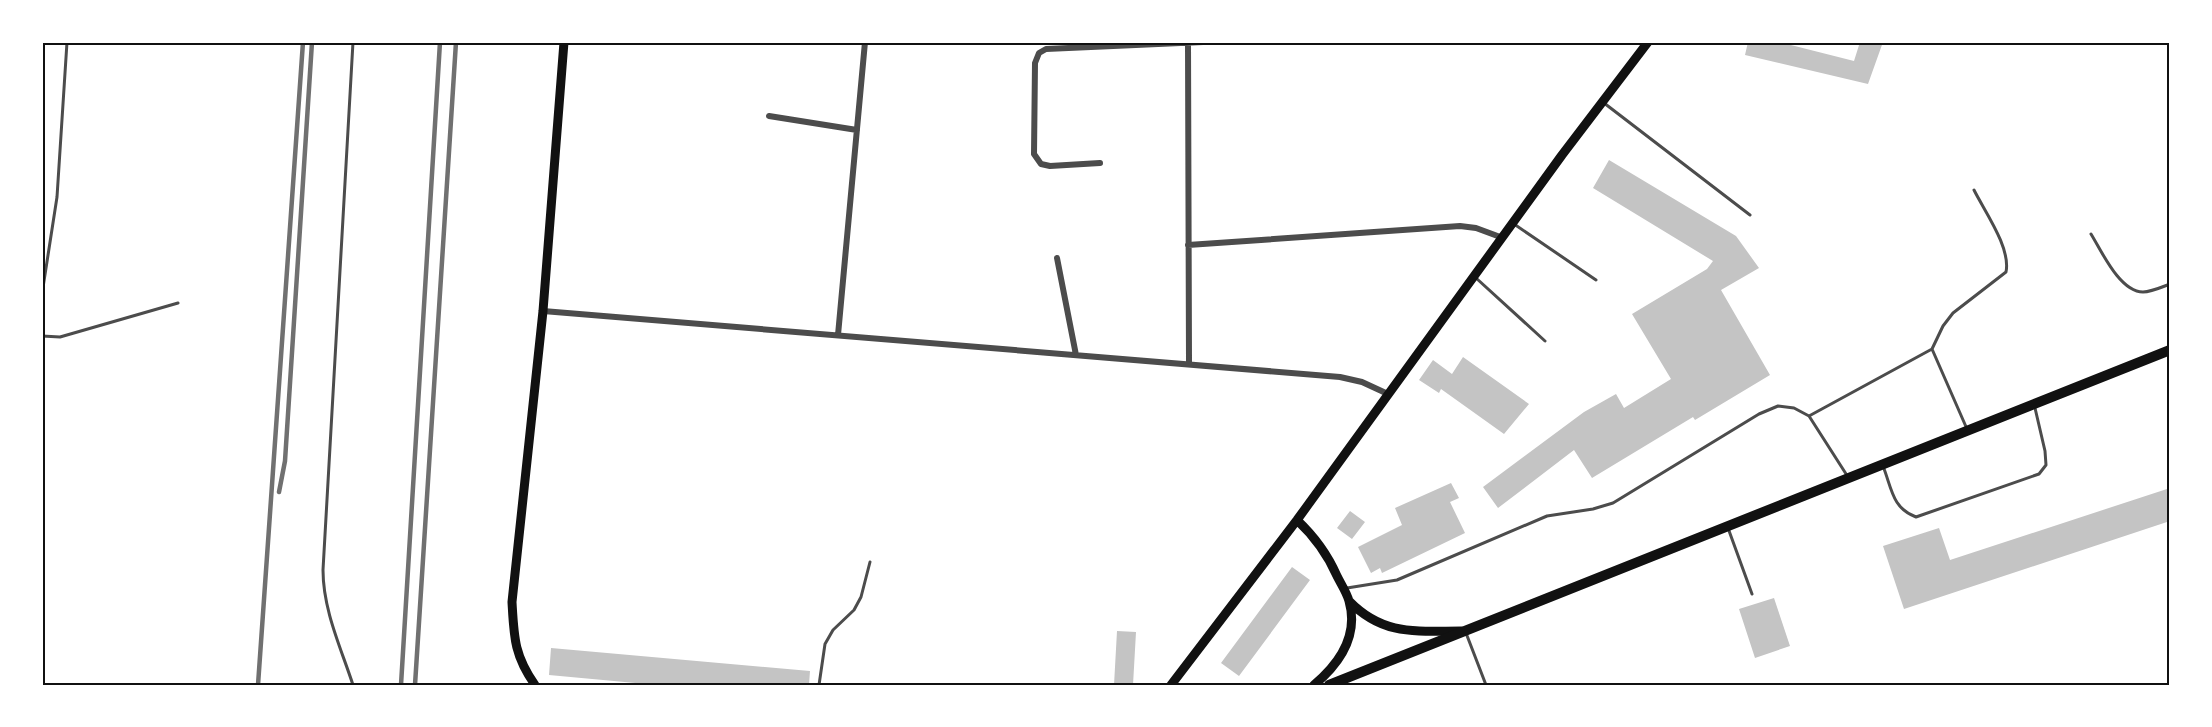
<svg xmlns="http://www.w3.org/2000/svg" width="2212" height="727" font-family="Quicksand,sans-serif">
<style>
.building{fill:#c4c4c4}
.lines{fill:none;stroke-linecap:round;stroke-linejoin:round}
.service{stroke:#4c4c4c;stroke-width:3}
.minor{stroke:#4c4c4c;stroke-width:6}
.secondary{stroke:#111;stroke-width:9}
.primary{stroke:#111;stroke-width:10}
.rail{stroke:#707070;stroke-width:4.5}
.neatline{fill:none;stroke:#111;stroke-width:2}
</style>
<rect width="100%" height="100%" fill="#fff"/>
<!-- building -->
<path class="building" d="M1748,42H1779L1854,61L1860,42H1883L1868,84L1745,55Z
M1609,160L1736,236L1759,268L1721,290L1770,375L1695,420L1693,417L1592,478L1574,450L1498,508L1483,487L1584,412L1616,394L1624,408L1671,379L1632,314L1707,269L1713,261L1593,188Z
M1463,357L1529,404L1504,434L1441,389L1439,393L1419,380L1433,360L1452,374Z
M1451,483L1459,498L1450,502L1465,533L1382,573L1380,568L1371,573L1358,547L1402,525L1395,508Z
M2170,488V521L1904,609L1883,546L1939,528L1950,560Z
M1350,511L1365,522L1352,539L1337,528Z
M1292,567L1310,580L1239,676L1221,663Z
M1774,598L1790,646L1755,658L1739,609Z
M1117,631L1136,632L1133,685H1114Z
M551,648L810,671L809,685H657L549,675Z"/>
<g class="lines">
<!-- service -->
<path class="service" d="M1604,103L1750,215
M1514,224L1596,280
M2091,234C2102,252 2120,292 2143,292C2151,292 2162,287 2170,284
M1476,278L1545,341
M42,294L57,197L67,42
M42,336L60,337L178,303
M1932,349L1967,429
M1809,416L1932,349L1943,326L1953,313L2006,272C2011,248 1985,212 1974,190
M1883,466C1892,489 1892,508 1916,517L2039,474L2046,465L2045,451L2035,408
M1728,528L1752,594
M1347,588L1397,580L1547,516L1593,509L1613,503L1759,414L1778,406L1794,408L1809,416L1848,477
M1466,633L1486,685
M353,685C341,648 323,610 323,570L353,42
M819,685L825,644L833,630L854,610L861,597L870,562"/>
<!-- minor -->
<path class="minor" d="M1188,42L1189,364
M769,116L857,130
M1100,163L1050,166L1041,164L1034,154L1035,63L1039,53L1046,49L1203,42
M1188,245L1460,226L1476,228L1503,238
M1057,258L1076,355
M543,311L1340,377L1362,382L1388,394
M838,335L865,42"/>
<!-- secondary -->
<path class="secondary" d="M1297,520C1315,537 1327,553 1337,576C1341,584 1347,593 1349,601C1359,636 1339,664 1314,685
M1349,601C1383,636 1416,631 1461,631
M535,685C514,655 514,637 512,602L543,311L564,42
M1171,685L1297,520L1562,155L1648,42"/>
<!-- primary -->
<path class="primary" d="M1329,685L2170,350"/>
<!-- rail -->
<path class="rail" d="M279,492L285,461L312,42
M258,685L303,42
M401,685L440,42
M415,685L456,42"/>
</g>
<!-- border -->
<rect width="2212" height="727" fill="none" stroke="#ffffff" stroke-width="87"/>
<rect x="44" y="44" width="2124" height="640" class="neatline"/>
</svg>
